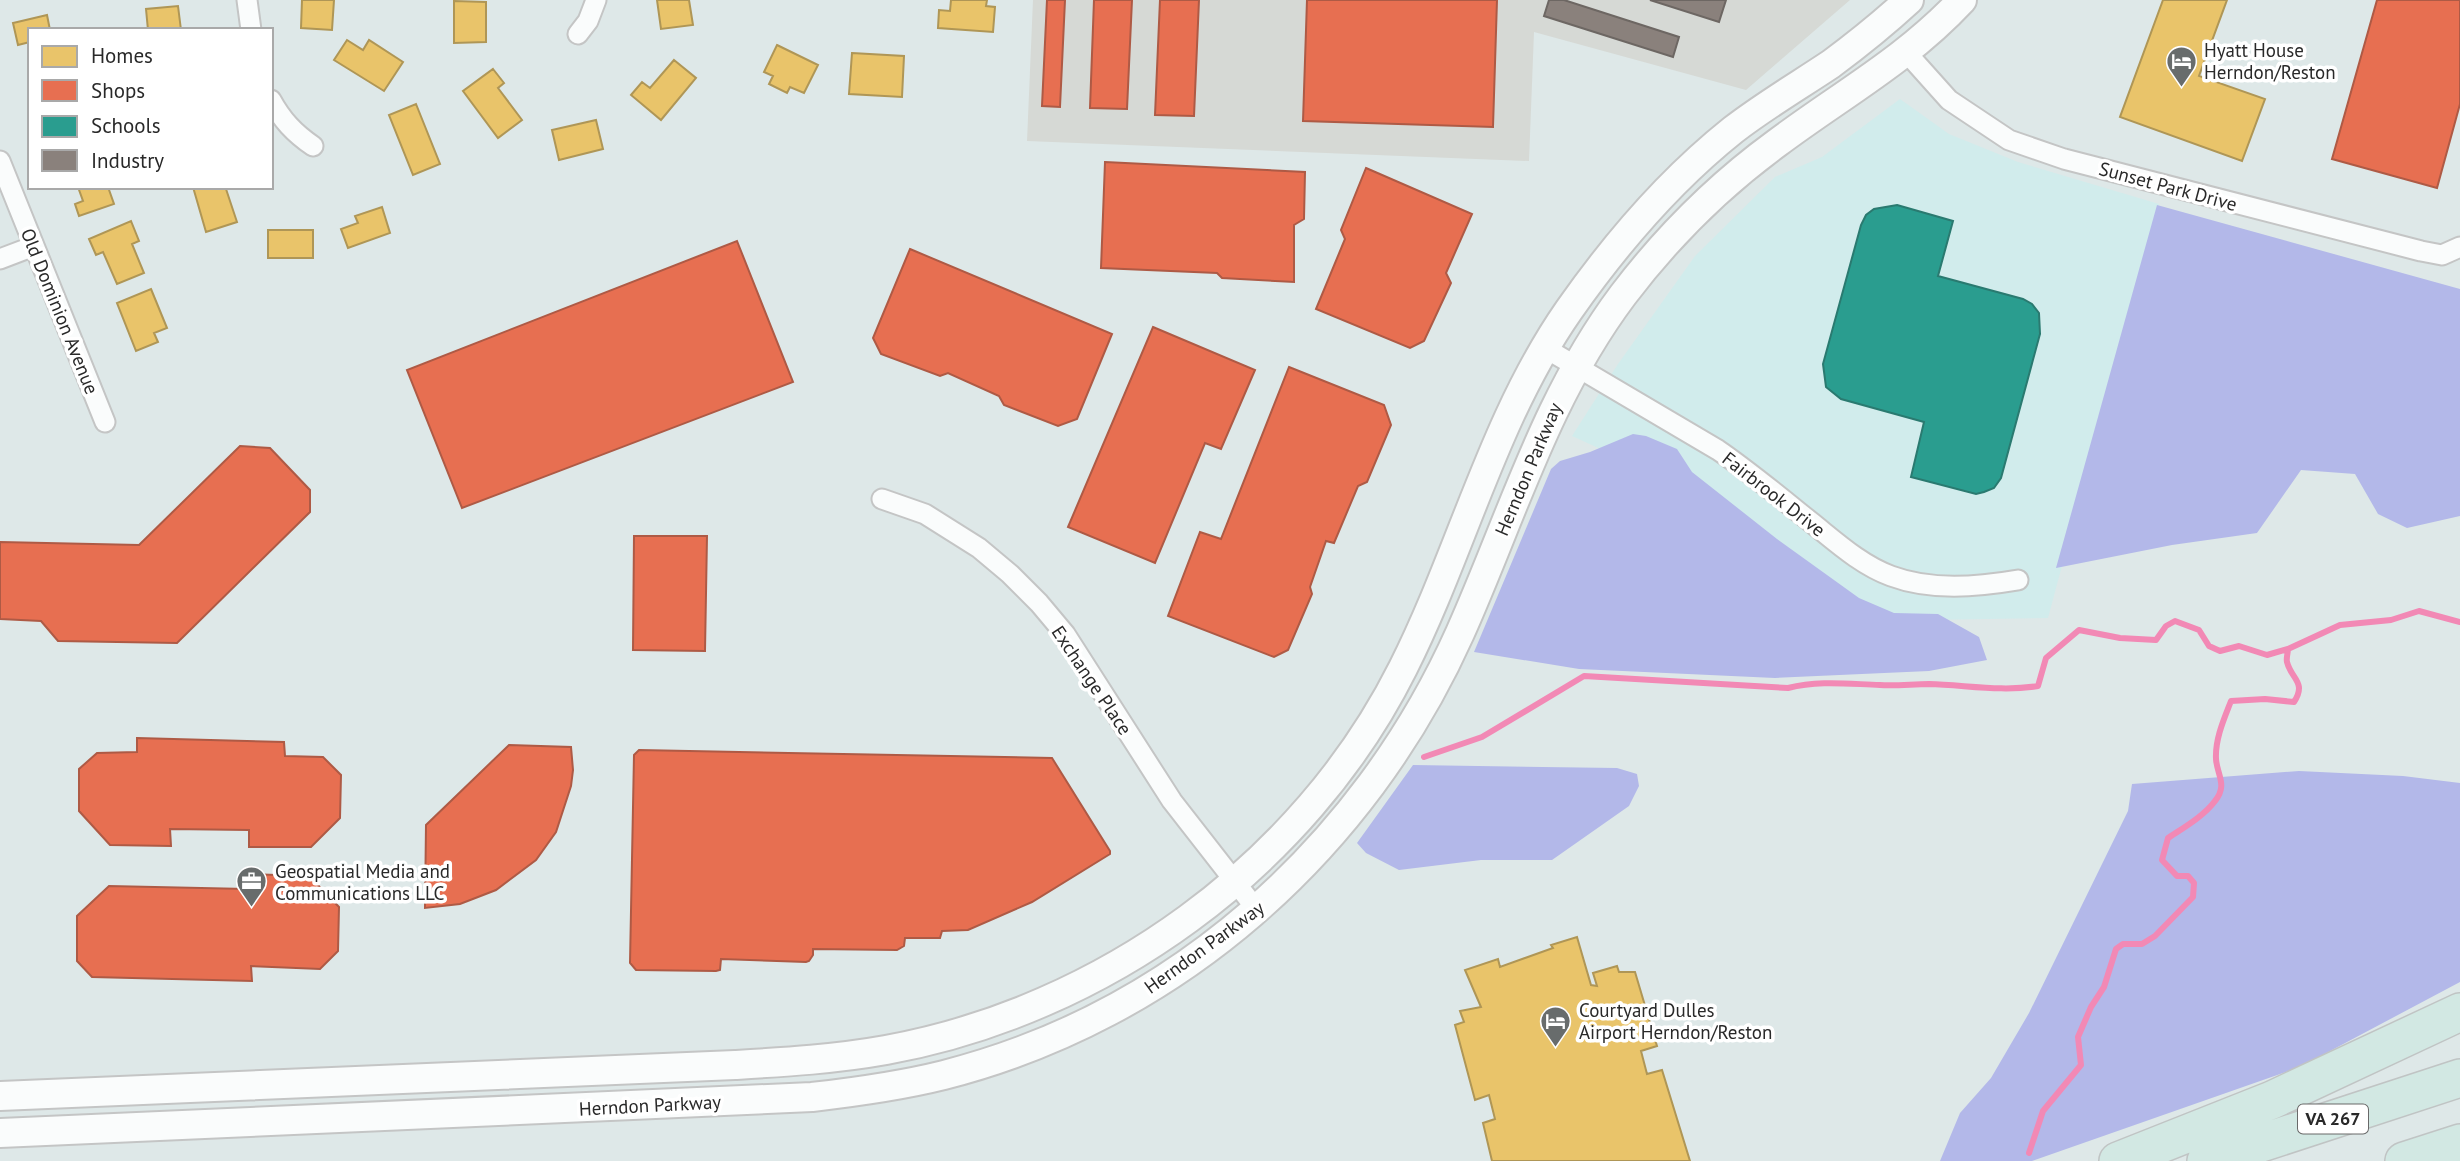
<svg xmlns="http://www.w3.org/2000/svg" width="2460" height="1161" font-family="'PT Sans',sans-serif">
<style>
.industrial{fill:#d6d9d5}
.education{fill:#d1ecec}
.green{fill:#b3b8e9}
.homes{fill:#e9c46a;stroke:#af9656;stroke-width:2}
.shops{fill:#e76f51;stroke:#ae5a45;stroke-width:2}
.schools{fill:#2a9d8f;stroke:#2a7a70;stroke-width:2}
.industry{fill:#8a817c;stroke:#6d6763;stroke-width:2}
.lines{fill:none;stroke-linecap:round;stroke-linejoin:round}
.stream{stroke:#f289b5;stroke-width:6}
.minor-casing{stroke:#c4c5c5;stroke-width:23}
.secondary-casing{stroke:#c4c5c5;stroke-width:32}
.motorway-casing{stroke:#c0c4c4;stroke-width:40}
.minor{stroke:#fafcfc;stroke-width:19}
.secondary{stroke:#fafcfc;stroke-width:28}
.motorway{stroke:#d2e8e3;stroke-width:37}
.labels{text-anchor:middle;stroke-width:7;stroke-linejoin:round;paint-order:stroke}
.shield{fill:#fff;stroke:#696969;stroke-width:2}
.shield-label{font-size:18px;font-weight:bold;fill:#292929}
.poi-label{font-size:19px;fill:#292929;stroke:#fff;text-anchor:start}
.street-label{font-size:19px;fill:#292929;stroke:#fff}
</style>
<rect width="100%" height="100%" fill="#dee8e8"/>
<!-- industrial -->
<path class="industrial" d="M1033,0H1850L1746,90L1534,32L1529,161L1027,141Z"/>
<!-- education -->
<path class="education" d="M1900,99L1949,134L2018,162L2159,204L2048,618L1860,621L1684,487L1572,436L1618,364L1695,256L1775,177L1822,157Z"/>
<!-- green -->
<path class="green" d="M2157,205L2460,289V516L2407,528L2378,514L2355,474L2301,470L2257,533L2172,545L2056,568Z
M1633,434L1646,436L1677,449L1692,472L1777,539L1859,598L1894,613L1938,614L1979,637L1987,660L1929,671L1775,678L1579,669L1474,652L1551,469L1560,461L1590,452Z
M1413,765L1617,768L1637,774L1639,786L1629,806L1552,860H1481L1399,870L1366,853L1357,843Z
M2299,771L2403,776L2460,783V982L2300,1067L2032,1161H1940L1960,1113L1991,1078L2029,1013L2128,811L2132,784Z"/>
<!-- homes -->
<path class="homes" d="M302,0H334L332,30L301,28Z
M657,0H689L693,25L661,29Z
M951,0H987L986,6L995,7L993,32L938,28L939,10L950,11Z
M2163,0H2227L2199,76L2265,99L2242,161L2120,117Z
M454,1L486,2V42L454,43Z
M178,6L181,30H148L146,9Z
M47,15L50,30H30V42L18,45L13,23Z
M347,40L363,50L369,40L403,62L384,91L334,60Z
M777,45L818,65L804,93L790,87L787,93L769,84L773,76L764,72Z
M852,53L904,56L902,97L849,94Z
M674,60L696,78L661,120L631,95L642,82L650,88Z
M493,69L504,83L498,88L522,120L498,138L463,91Z
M416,104L440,164L413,175L389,115Z
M596,120L603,149L559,160L552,130Z
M78,187H108L114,204L79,216L75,204L83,201Z
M193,187H233L226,189L237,222L206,232Z
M382,207L390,233L348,248L341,229L358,223L355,216Z
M131,221L139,241L132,244L144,273L117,284L103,252L96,255L89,239Z
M268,230H313V258H268Z
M151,289L167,328L154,333L158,342L136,351L117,303Z
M1577,937L1591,985L1597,986L1593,973L1617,966L1619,972H1635L1657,1046L1641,1051L1647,1074L1662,1070L1690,1161H1492L1483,1123L1495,1119L1489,1095L1475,1100L1455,1025L1464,1022L1460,1011L1481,1007L1465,970L1498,959L1500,967L1553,948L1551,945Z"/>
<!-- shops -->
<path class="shops" d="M1047,0H1065L1060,107L1042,106Z
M1094,0H1132L1127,109L1090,108Z
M1160,0H1199L1194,116L1155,115Z
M1307,0H1497L1493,127L1303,121Z
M2377,0H2460V104L2437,188L2332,159Z
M1105,162L1305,172L1304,219L1294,225V282L1222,278L1217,273L1101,268Z
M1366,168L1472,214L1446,273L1451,283L1424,341L1410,348L1316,309L1345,239L1341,230Z
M737,241L793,382L462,508L407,370Z
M910,249L1112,334L1077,419L1058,426L1004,405L999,396L948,373L940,376L881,354L873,338Z
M1153,327L1255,370L1221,449L1205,443L1155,563L1068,527Z
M1289,367L1384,405L1391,425L1367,482L1358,486L1334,543L1326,541L1310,587L1312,594L1288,650L1274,657L1168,616L1200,532L1221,539Z
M240,446L270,448L310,490V512L177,643L58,641L41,621L0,619V542L139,545Z
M634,536H707L705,651L633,650Z
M137,738L284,742L285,756L323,757L341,775L340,818L311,847H249V830L170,829L171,846L110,845L79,811V769L97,753L137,752Z
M509,745L571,747L573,770L571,786L556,832L536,860L496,890L460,904L425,908L426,825Z
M639,750L1052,758L1110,851V854L1032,902L968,930L942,931L940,938H905L904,946L897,950L813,949V955L809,961L806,962L721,959L720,970L716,971L636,970L630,963L634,755Z
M247,874L309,876L339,907L338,951L320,969L251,966L252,981L92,977L77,961V916L109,886L247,889Z"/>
<!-- schools -->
<path class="schools" d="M1897,205L1953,221L1938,276L2023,299L2032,304L2039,313L2040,334L2001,478L1994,488L1984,492L1976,494L1911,477L1924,422L1841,399L1826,387L1823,364L1861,225L1866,215L1874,209Z"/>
<!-- industry -->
<path class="industry" d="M1549,0H1564L1679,37L1673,57L1544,16Z
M1650,0H1726L1719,22Z"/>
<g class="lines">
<!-- stream -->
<path class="stream" d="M1424,757L1482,737L1584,676L1788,688C1819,680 1848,684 1880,685C1897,686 1913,684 1929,684C1966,685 2002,692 2038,686L2046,658L2079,630L2120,638L2156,640L2166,626L2175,621L2199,630L2209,646L2220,651L2239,646L2267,655L2288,649L2340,625L2391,620L2419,611L2460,622
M2029,1153L2043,1111L2081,1065L2078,1037L2091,1007L2104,987L2116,949L2123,944H2142L2155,936L2193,897L2194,883L2188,876H2177L2162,860L2168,838C2183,828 2204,816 2215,801C2228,785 2217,775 2216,759C2215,739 2224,719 2231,701L2265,699L2294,702C2307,682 2291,679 2287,662C2286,658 2288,653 2288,649"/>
<defs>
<path id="minor" d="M247,0L251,30
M578,34L588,21L596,0
M1906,52L1949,100L2009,140L2064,159L2421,251L2442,255L2460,247
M271,100C282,120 294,133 313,146
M0,161L105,422
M0,259L34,246
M1545,348L1718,450C1750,472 1780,497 1811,522C1836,542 1861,565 1891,576C1931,591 1977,587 2018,580
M882,499L925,514L979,548L1010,574L1039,603L1065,634L1172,801L1257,910"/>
<path id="secondary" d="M0,1096L735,1065C785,1062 836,1059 886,1050C1102,1011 1304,866 1403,668C1462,551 1493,419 1569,310C1616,243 1669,181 1733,130C1764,106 1798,86 1831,64C1858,44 1884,23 1909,0
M0,1133L812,1097C856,1092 900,1086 944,1075C1175,1016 1363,849 1460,633C1512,517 1545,399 1623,295C1667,237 1718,186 1777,143C1841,95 1906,60 1962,0"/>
<path id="motorway" d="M2118,1161L2272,1100L2460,1012
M2206,1161L2460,1078
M2404,1161L2460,1143"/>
</defs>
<!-- minor casing -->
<use href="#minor" class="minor-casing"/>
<!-- secondary casing -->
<use href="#secondary" class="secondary-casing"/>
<!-- motorway casing -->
<use href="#motorway" class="motorway-casing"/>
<!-- minor -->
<use href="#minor" class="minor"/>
<!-- secondary -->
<use href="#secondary" class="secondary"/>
<!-- motorway -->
<use href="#motorway" class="motorway"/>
</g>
<!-- icons -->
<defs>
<symbol id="hotel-pin" viewBox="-11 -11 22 30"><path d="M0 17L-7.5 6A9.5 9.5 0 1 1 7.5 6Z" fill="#686c6c" stroke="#fff"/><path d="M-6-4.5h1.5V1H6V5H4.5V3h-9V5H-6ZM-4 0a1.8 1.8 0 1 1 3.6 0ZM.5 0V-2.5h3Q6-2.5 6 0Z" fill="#fff"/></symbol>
<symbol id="office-pin" viewBox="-11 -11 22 30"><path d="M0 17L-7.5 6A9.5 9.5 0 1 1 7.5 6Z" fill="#686c6c" stroke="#fff"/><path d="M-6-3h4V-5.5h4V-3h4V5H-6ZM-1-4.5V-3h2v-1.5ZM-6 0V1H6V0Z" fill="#fff"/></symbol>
</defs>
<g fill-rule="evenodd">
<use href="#hotel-pin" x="2164" y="44" width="35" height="47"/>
<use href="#office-pin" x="234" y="864" width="35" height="47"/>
<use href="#hotel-pin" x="1538" y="1004" width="35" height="47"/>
</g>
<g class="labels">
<!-- shield labels -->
<rect class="shield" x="2298" y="1104.5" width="70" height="29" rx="5"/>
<g class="shield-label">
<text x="2333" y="1125">VA 267</text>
</g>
<!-- poi labels -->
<g class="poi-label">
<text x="2204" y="57">Hyatt House<tspan x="2204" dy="22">Herndon/Reston</tspan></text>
<text x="275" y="878">Geospatial Media and<tspan x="275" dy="22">Communications LLC</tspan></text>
<text x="1579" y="1017">Courtyard Dulles<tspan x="1579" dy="22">Airport Herndon/Reston</tspan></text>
</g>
<!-- street labels -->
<g class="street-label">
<text transform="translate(2168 186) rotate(15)" y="7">Sunset Park Drive</text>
<text transform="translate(60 311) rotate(68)" y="7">Old Dominion Avenue</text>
<text transform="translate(1528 469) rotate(-67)" y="7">Herndon Parkway</text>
<text transform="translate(1774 494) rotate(38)" y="7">Fairbrook Drive</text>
<text transform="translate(1092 680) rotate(56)" y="7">Exchange Place</text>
<text transform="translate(1204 947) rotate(-36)" y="7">Herndon Parkway</text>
<text transform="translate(650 1105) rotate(-3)" y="7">Herndon Parkway</text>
</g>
</g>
<!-- legend -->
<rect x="28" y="28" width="245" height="161" fill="#ffffff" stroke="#a9a9a9" stroke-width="2"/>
<rect x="42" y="46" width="35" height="21" fill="#e9c46a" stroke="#a9a9a9" stroke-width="2"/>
<text x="91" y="63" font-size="21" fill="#292929">Homes</text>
<rect x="42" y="80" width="35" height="21" fill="#e76f51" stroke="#a9a9a9" stroke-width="2"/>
<text x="91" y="98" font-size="21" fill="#292929">Shops</text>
<rect x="42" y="116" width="35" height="21" fill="#2a9d8f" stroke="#a9a9a9" stroke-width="2"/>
<text x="91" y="133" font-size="21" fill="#292929">Schools</text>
<rect x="42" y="150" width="35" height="21" fill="#8a817c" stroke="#a9a9a9" stroke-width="2"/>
<text x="91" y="168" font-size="21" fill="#292929">Industry</text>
</svg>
